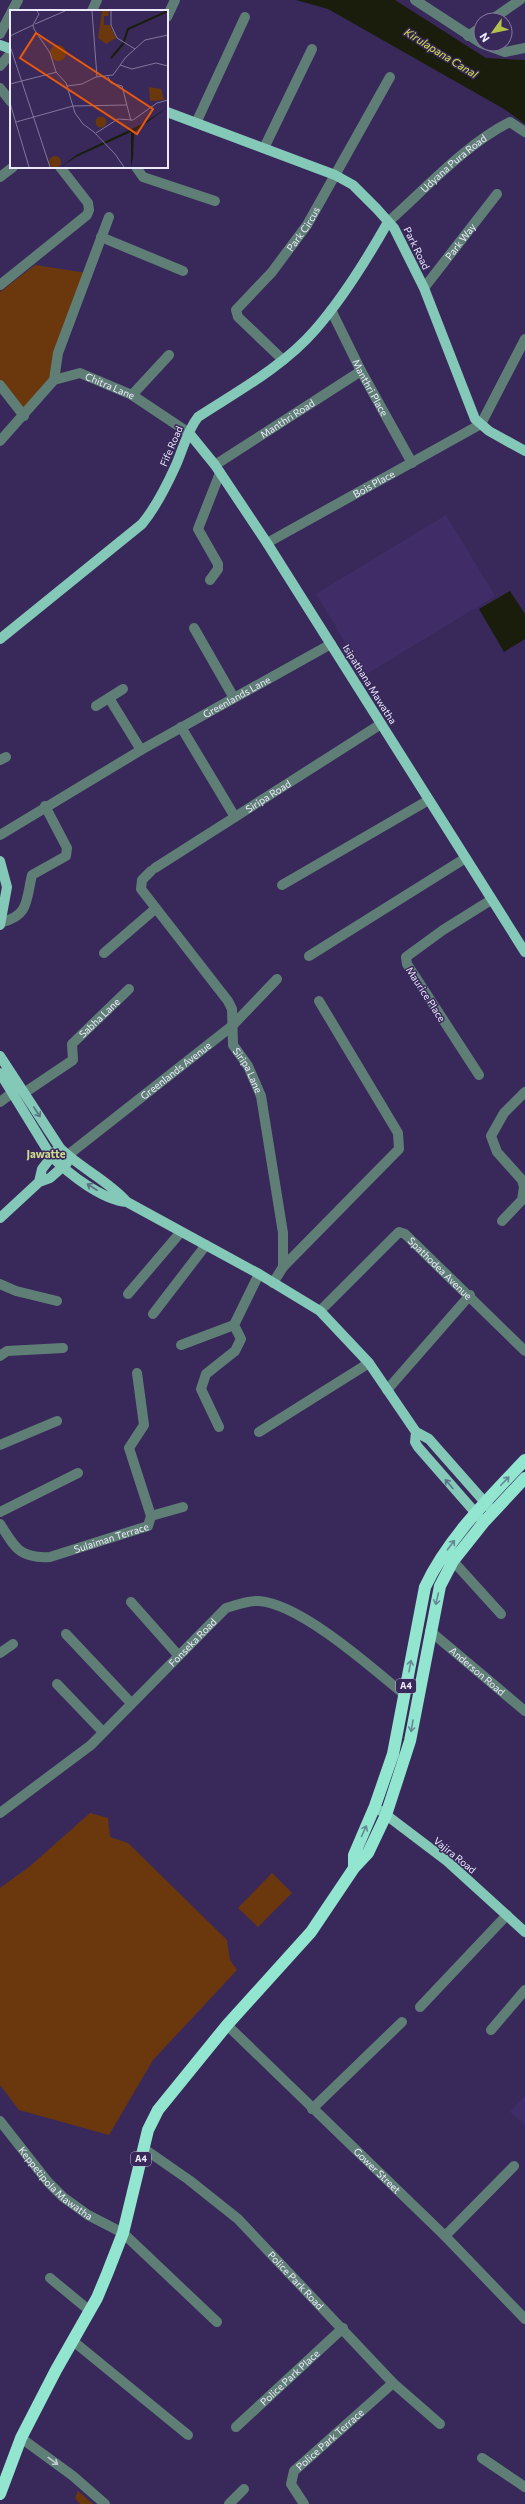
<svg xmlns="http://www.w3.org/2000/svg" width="525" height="2504" font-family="Commissioner,sans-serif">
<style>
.built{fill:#402d67}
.green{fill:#6a380c}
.water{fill:#1a1d0c}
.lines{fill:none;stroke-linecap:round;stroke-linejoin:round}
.minor{stroke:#5f7f76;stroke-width:10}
.major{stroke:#84c9b7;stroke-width:10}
.highway{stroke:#92e6d0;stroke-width:12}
.oneway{stroke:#5b7184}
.oneway2{stroke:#668896}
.oneway3{stroke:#c3cad4}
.labels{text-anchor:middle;stroke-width:3;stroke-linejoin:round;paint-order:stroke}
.shield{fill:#39295b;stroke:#b8b0cc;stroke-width:1}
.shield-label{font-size:9px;font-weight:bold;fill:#eeeafd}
.street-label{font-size:10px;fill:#eeeafd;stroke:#39295b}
.water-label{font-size:11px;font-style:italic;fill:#d2e540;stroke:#39295b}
.neighbourhood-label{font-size:11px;font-weight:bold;fill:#d0dc8f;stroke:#39295b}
.inset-river{fill:none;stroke:#1a1d0c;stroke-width:2}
.inset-road{fill:none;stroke:#81769c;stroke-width:1}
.view{fill:#e8590c;fill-opacity:0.15;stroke:#e8590c;stroke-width:2}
.inset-edge{fill:none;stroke:#eeeafd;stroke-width:2}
</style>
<rect width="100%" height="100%" fill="#39295b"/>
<!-- built -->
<path class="built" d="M446,515L495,596L365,675L316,594Z
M525,2096V2125L510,2112Z"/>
<!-- green -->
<path class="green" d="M35,265L87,273L57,353L62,376L24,412L0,381V292Z
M90,1813L108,1818L110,1837L128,1843L227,1940L230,1960L237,1970L153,2060L109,2135L19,2110L0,2085V1888L29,1867Z
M272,1873L292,1893L258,1927L238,1908Z
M78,2491L93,2504H80L75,2498Z"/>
<!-- water -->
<path class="water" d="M296,0H395L486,58L525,60V124L504,109L328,9Z
M510,591L525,614V639L504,652L479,609Z"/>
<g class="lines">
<!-- minor -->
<g class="minor">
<path d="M415,0L481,43"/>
<path d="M12,11L18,0"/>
<path d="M92,11L97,0"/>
<path d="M167,17L175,0"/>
<path d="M491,20L520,0"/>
<path d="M0,34L11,13"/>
<path d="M468,36L481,27"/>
<path d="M483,44L505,52L525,48"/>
<path d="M0,66L11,53"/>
<path d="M0,88L11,102"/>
<path d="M196,123L245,17"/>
<path d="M264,148L312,49"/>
<path d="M136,167L143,177L215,201"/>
<path d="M0,177L13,167"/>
<path id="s1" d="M388,222C424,190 467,143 510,122L525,132"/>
<path d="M101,237L183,271"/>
<path d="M0,285L87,215L89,210L88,203L60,167"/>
<path id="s2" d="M424,288L497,194"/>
<path id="s3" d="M331,310L361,371L412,463"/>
<path id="s4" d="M283,360L238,317L236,310L272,272L307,225L390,77"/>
<path d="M54,380L58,353L109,217"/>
<path d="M0,385L24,416"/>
<path d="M132,395L169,355"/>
<path id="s5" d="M0,441L54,380L80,373L132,395L189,433"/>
<path id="s6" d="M215,465L361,371"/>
<path id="s7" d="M267,543L481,424L525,339"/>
<path d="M210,580L218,569V564L198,529L220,473"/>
<path d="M194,628L234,698"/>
<path d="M109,698L141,750"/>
<path d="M96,706L123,689"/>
<path d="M181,727L235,817"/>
<path d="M0,760L6,757"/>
<path id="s8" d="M0,835L141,750L331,644"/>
<path id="s9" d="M155,868L381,724"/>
<path id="s10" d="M151,871L142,880L141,889L228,1001L232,1009L233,1045L248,1066L261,1096L283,1233V1267L273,1283"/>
<path d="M282,885L427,801"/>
<path d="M2,922C29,916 26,900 32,875L66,856L67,848L45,806"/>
<path d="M104,953L155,909"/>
<path d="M309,956L464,859"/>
<path d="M479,1075L407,964L406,957L443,930L491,900"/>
<path id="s11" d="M24,1093L73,1060L72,1044L129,989"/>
<path d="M0,1102L12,1093"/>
<path id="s12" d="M68,1155L232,1026L277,979"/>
<path d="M502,1221L522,1200L524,1187L522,1180L497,1152L491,1136L504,1113L525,1092"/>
<path d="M283,1267L399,1149L398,1133L319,1001"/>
<path d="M0,1284L16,1291L57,1301"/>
<path d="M128,1294L180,1233"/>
<path id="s13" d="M320,1311L399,1232L405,1234L525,1351"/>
<path d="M153,1314L206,1245"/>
<path d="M181,1345L234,1325"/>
<path d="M0,1356L7,1351L63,1348"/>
<path d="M387,1390L470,1295"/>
<path d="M219,1427L201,1389L206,1374L235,1351L241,1339L234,1325L259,1274"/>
<path d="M259,1432L369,1363"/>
<path d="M0,1445L57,1421"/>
<path d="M0,1512L78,1473"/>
<path d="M151,1516L183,1507"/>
<path id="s14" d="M0,1524C15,1547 19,1559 50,1557L148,1526L151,1516L129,1448L144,1425L137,1373"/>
<path d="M453,1561L501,1614"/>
<path d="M131,1602L178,1655"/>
<path id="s15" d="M430,1631L525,1711"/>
<path d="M66,1634L131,1703"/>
<path d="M0,1653L13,1644"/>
<path d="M57,1684L103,1732"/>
<path id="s16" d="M0,1813L91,1745L226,1608C237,1605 248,1600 259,1601C301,1604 372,1668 405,1695"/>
<path d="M420,2007L507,1915"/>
<path id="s17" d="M227,2025L445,2236L525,2319"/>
<path d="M491,2030L525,1990"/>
<path d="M312,2109L402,2022"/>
<path id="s18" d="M0,2121L48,2182L63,2197L88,2215L123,2233L217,2322"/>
<path id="s19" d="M143,2148L189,2180L238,2219L393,2383L440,2424"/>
<path d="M445,2236L514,2166"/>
<path d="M50,2278L90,2311"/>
<path d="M73,2341L188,2435"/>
<path id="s20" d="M236,2427L343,2328"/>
<path d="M21,2438L73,2476L105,2504"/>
<path d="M482,2458L525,2487"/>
<path d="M229,2504L244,2489"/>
<path id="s21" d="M304,2504L291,2484L294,2471L393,2383"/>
</g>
<!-- major -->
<path class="major" d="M0,45L11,49
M167,112L335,175L353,185L377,209L394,228L424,288L475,419L489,431L525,451
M189,433L215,465L267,543L525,952
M0,639L142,524C156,507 167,485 176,465C183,449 187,431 198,417C238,391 284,366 315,330C344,297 367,259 388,222
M0,861L7,887L0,925
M0,1056L60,1148C80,1168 109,1181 127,1202L259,1274L320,1311L369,1363L416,1432L429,1439L489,1507
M0,1073L51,1156C69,1174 102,1200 127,1202
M39,1182L42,1169L56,1151
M0,1218L39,1182L50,1178L67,1163
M416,1432L415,1442L418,1447L480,1518
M381,1811L447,1861L525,1932"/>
<!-- highway -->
<path class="highway" d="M354,1868V1855L375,1806L393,1754L425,1587C448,1538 488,1499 525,1460
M0,2494L21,2438L56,2370L97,2298L107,2274L123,2233L148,2130L158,2110L227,2025L311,1932L354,1868L368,1853L386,1815L410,1741L440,1586L453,1561L484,1522L525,1478"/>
</g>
<!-- one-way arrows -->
<defs><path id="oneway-shaft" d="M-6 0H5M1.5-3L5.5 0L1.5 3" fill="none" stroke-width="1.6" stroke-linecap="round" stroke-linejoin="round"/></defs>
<g class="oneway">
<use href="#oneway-shaft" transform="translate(37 1112) rotate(57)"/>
<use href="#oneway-shaft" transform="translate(92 1187) rotate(-147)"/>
<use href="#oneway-shaft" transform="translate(449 1484) rotate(-130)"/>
</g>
<g class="oneway2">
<use href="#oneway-shaft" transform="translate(505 1481) rotate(-46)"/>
<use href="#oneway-shaft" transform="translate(451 1545) rotate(-53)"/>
<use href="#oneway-shaft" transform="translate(437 1599) rotate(103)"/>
<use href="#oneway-shaft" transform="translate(410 1666) rotate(-80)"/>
<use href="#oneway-shaft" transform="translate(412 1726) rotate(100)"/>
<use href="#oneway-shaft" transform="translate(364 1831) rotate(-66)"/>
</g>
<use class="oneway3" href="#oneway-shaft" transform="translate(53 2461) rotate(36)"/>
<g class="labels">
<!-- shield labels -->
<g class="shield">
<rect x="396" y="1679" width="20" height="14" rx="3"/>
<rect x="131" y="2152" width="20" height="14" rx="3"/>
</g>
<g class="shield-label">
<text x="406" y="1689">A4</text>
<text x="141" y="2162">A4</text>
</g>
<!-- street labels -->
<g class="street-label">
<text dy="4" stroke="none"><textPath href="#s1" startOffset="88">Udyana Pura Road</textPath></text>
<text dy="4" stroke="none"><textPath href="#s4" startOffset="175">Park Circus</textPath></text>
<text dy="4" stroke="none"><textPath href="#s2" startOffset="59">Park Way</textPath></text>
<text transform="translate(417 248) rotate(64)" y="4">Park Road</text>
<text dy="4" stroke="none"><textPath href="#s5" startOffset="141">Chitra Lane</textPath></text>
<text dy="4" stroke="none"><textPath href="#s3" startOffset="87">Manthri Place</textPath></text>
<text dy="4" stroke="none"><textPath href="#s6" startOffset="86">Manthri Road</textPath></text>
<text transform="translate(171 446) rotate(-67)" y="4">Fife Road</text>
<text dy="4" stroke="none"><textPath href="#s7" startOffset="122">Bois Place</textPath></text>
<text transform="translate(370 684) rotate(58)" y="4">Isipathana Mawatha</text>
<text dy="4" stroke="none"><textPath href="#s8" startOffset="274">Greenlands Lane</textPath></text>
<text dy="4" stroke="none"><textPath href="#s9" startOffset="134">Siripa Road</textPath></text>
<text transform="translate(426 994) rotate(57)" y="4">Maurice Place</text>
<text dy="4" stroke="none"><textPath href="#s11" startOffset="113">Sabha Lane</textPath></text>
<text dy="4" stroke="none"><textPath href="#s12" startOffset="137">Greenlands Avenue</textPath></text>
<text dy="4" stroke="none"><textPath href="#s10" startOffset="238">Siripa Lane</textPath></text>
<text dy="4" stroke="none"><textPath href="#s13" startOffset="167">Spathodea Avenue</textPath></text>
<text dy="4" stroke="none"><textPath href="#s14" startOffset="129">Sulaiman Terrace</textPath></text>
<text dy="4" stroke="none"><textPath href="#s16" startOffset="258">Fonseka Road</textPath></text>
<text dy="4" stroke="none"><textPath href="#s15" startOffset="62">Anderson Road</textPath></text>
<text transform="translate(455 1855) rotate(39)" y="4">Vajira Road</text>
<text dy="4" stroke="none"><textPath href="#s17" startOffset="209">Gower Street</textPath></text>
<text dy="4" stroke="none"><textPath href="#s18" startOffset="84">Keppetipola Mawatha</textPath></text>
<text dy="4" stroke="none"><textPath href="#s19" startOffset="203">Police Park Road</textPath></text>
<text dy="4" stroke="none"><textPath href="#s20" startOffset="73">Police Park Place</textPath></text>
<text dy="4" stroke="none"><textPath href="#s21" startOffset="85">Police Park Terrace</textPath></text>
</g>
<!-- water labels -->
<g class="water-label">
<text transform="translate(441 53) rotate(32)" y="4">Kirulapana Canal</text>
</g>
<!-- neighbourhood labels -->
<g class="neighbourhood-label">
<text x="46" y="1158">Jawatte</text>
</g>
</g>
<!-- overview -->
<g transform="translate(10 10)">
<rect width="158" height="158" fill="#39295b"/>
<path d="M92,1H99L98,6H94V15H100L106,28L96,34L88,28ZM40 43a8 8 0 1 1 16 0a8 8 0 1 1-16 0ZM139,77L151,79L154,90L140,91ZM85.5 112a5.5 5.5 0 1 1 11 0a5.5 5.5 0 1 1-11 0ZM39 152a6 6 0 1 1 12 0a6 6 0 1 1-12 0Z" fill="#6a380c"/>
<path d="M158,97L124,122L123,148L121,157V122L66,147L51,157L66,145L132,114Z" fill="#1a1d0c"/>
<path class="inset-river" d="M101,48L113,34L118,19L158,1"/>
<path class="inset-road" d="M27,1L29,4L23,15L24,19L40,43L46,62L56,73L65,103L73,114L84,122M82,1L87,67M101,1V15L107,28L125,39M25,14L55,1M0,26L23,15M0,36L40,157M110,55L122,59L146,53L158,56M98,67L101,73L112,76L121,111M0,74L47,62M57,76L72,74L86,67L103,65L116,47L135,30L158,25M0,93L19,157M6,112L63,96L117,95M83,121L105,144L114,157M86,123L108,109L123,110L147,93L158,90"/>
<path class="view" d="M26,23L143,99L127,124L10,48Z"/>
<rect width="158" height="158" class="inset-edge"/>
</g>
<!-- north arrow -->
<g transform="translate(493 32) rotate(237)"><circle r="19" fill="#39295b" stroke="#81769c"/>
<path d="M0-3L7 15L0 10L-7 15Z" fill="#b3c24b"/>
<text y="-6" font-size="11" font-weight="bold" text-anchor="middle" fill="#eeeafd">N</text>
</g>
</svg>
